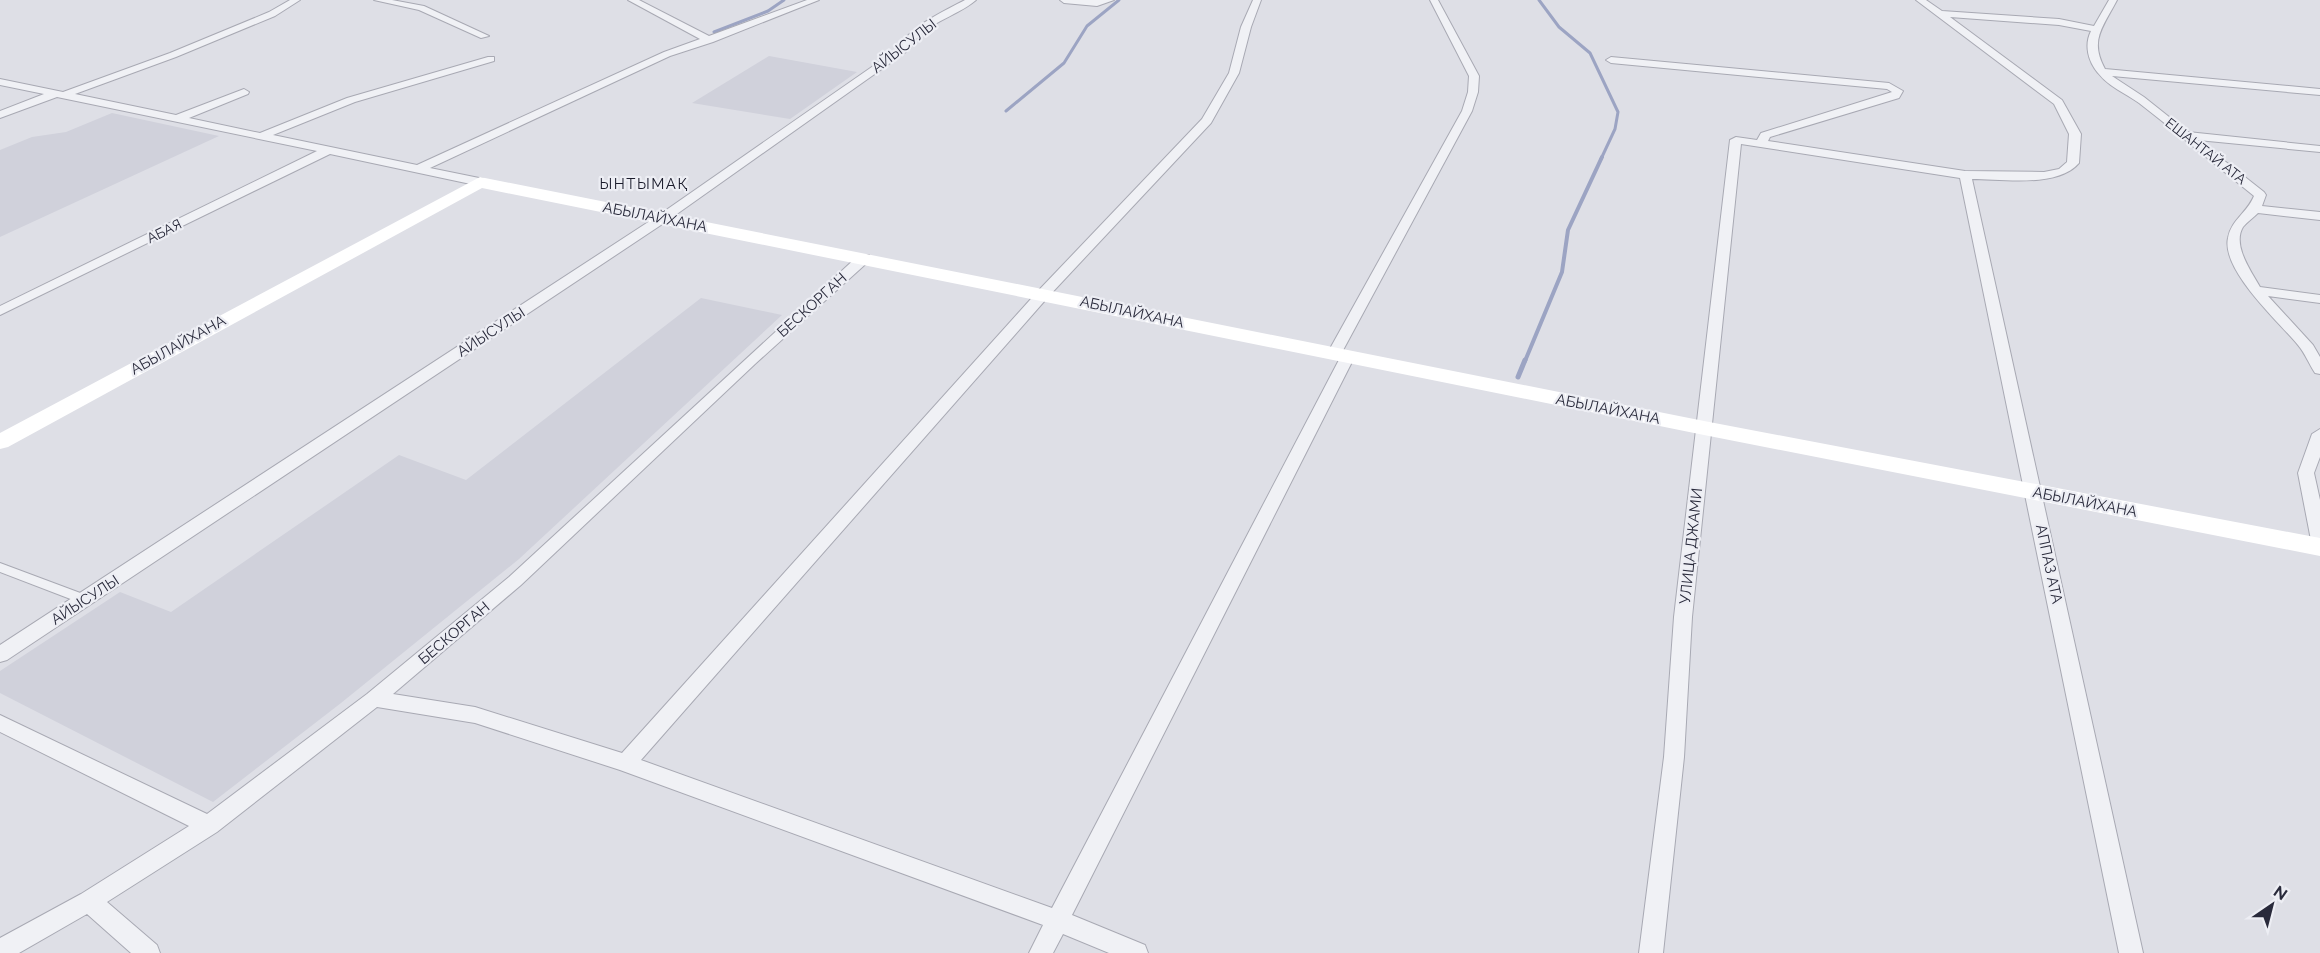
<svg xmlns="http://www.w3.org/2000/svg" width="2320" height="953" font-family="Raleway,sans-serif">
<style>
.built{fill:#d0d1db}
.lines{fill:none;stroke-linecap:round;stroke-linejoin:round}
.stream-far2{stroke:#9ca4c3;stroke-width:3}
.stream-far1{stroke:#9ca4c3;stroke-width:4}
.stream{stroke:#9ca4c3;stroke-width:5}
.pedestrian-casing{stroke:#a8a9b3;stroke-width:2}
.minor-casing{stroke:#a8a9b3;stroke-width:2}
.pedestrian{fill:#f0f1f5;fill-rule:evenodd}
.minor{fill:#f0f1f5;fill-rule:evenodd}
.secondary{fill:#fff;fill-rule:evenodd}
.labels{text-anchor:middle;stroke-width:4.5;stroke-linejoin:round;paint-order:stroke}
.far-street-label{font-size:14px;fill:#292a3b;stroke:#edeef4}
.street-label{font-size:15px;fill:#292a3b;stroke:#edeef4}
.far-quarter-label{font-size:15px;letter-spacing:1.5px;fill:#1b1c2c;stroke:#edeef4}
</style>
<rect width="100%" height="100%" fill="#dedfe6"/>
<!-- built -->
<path class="built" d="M769,56L857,72L790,119L692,103Z
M112,113L219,136L0,237V150L32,137L66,132Z
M701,298L782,315L519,559L341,703L213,802L0,693V671L120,592L171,612L399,455L466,480Z"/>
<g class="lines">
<!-- stream-far2 -->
<path class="stream-far2" d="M1539,0L1559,27L1590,53L1618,112L1615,129L1601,159
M714,32L768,11L784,0
M1006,111L1064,63L1087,26L1119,0"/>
<!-- stream-far1 -->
<path class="stream-far1" d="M1525,361L1562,272L1568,230L1602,157"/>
<!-- stream -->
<path class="stream" d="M1518,377L1525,360"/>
<defs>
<path id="pedestrian" d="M0,563L91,597L93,600L91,603H81L0,572Z"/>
<path id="minor" d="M290,0H300L275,16L176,57L75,94L176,115L244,89L249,92L248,94L189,118L260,133L347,98L488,57H494V61L355,102L273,135L417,165L664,52L700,39L628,0H639L709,36L807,0H819L713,42L670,56L430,168L484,179V185L480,186L330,154L0,315V306L317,151L57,97L0,118V111L44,94L0,85V79L63,92L170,53L269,12Z
M374,0H392L424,6L489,36L481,38L419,10Z
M965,0H976C957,17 920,24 910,49L667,221L7,660L0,662V645L659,215L902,46C905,29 950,8 965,0Z
M1060,0H1114L1097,6L1064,3Z
M1253,0H1261L1251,27L1239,73L1211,123L1048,297L641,760L1052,908L1341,356L1343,353H1353L1355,356L1072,915L1145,945L1148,953H1109L1063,934L1053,953H1029L1043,925L620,770L475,723L377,707L217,832L107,902L157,945L160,953H131L87,914L19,953H0V938L81,894L189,826L0,732V715L207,814L367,694L509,577L859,255H869L871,258L869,261L755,364L521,585L393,694L475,707L622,753L1038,291L1202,119L1229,73L1241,27Z
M1430,0H1438L1479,76L1478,92L1472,111L1341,354L1339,357H1329L1327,354L1462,111L1468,92L1469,76Z
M1916,0H1926L1942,11L2059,19L2094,26L2109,0H2117C2103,27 2089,40 2105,69L2320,89V95L2112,76L2144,97L2188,132L2320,146V152L2198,140L2264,192L2266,195L2262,206L2320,212V220L2258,213C2254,217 2247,222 2243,227C2232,245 2251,271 2260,287L2320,295V303L2268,296L2313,345L2320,357V374L2315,373C2309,364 2305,353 2298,345C2279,322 2221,270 2228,238C2231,220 2247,213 2254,196C2215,165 2178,133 2139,103C2125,93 2109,87 2098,73C2088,61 2084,45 2091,31L2059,25L1950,17L2062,100L2081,134L2079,163C2058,188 2002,179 1972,179L2143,953H2119L1960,178L1741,144L1692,617L1684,757L1663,953H1639L1664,757L1674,617L1730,140L1736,137L1757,140L1761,133L1892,92L1887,89L1611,63L1606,60L1611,57L1889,83L1903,91L1899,98L1770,137L1768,141L1965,171L2044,172L2059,169L2067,162L2069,134L2054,104Z
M2320,429V457L2314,473L2320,500V546L2314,544L2311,540L2298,473L2312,434Z"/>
</defs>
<!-- pedestrian casing -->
<use href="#pedestrian" class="pedestrian-casing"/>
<!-- minor casing -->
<use href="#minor" class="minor-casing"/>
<!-- pedestrian -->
<use href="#pedestrian" class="pedestrian"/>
<!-- minor -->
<use href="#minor" class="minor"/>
<!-- secondary -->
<path class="secondary" d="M480,177L1704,421L2320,538V556L1704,435L482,188L8,447L0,449V433Z"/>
</g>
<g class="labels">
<!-- far-street labels -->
<g class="far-street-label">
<text transform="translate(2206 151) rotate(38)" y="5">ЕШАНТАЙ АТА</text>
<text transform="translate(164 231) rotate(-26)" y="5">АБАЯ</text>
</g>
<!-- street labels -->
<g class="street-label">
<text transform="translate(904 46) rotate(-38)" y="5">АЙЫСУЛЫ</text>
<text transform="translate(655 217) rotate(11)" y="5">АБЫЛАЙХАНА</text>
<text transform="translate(812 305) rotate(-42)" y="5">БЕСКОРГАН</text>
<text transform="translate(1132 312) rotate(12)" y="5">АБЫЛАЙХАНА</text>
<text transform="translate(491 332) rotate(-33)" y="5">АЙЫСУЛЫ</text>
<text transform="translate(178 345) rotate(-29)" y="5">АБЫЛАЙХАНА</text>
<text transform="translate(1608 409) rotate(11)" y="5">АБЫЛАЙХАНА</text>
<text transform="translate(2085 502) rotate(11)" y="5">АБЫЛАЙХАНА</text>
<text transform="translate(1691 546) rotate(-84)" y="5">УЛИЦА ДЖАМИ</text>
<text transform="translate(2049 564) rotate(78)" y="5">АППАЗ АТА</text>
<text transform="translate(85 600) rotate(-33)" y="5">АЙЫСУЛЫ</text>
<text transform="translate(454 633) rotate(-40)" y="5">БЕСКОРГАН</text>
</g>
<!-- far-quarter labels -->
<g class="far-quarter-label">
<text x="644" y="189">ЫНТЫМАҚ</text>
</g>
</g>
<!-- north arrow -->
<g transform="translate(2272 905) rotate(35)" stroke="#edeef4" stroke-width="4.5" paint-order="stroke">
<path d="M0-4.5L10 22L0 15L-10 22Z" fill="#292a3b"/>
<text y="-9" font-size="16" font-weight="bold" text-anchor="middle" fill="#292a3b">N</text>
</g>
</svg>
